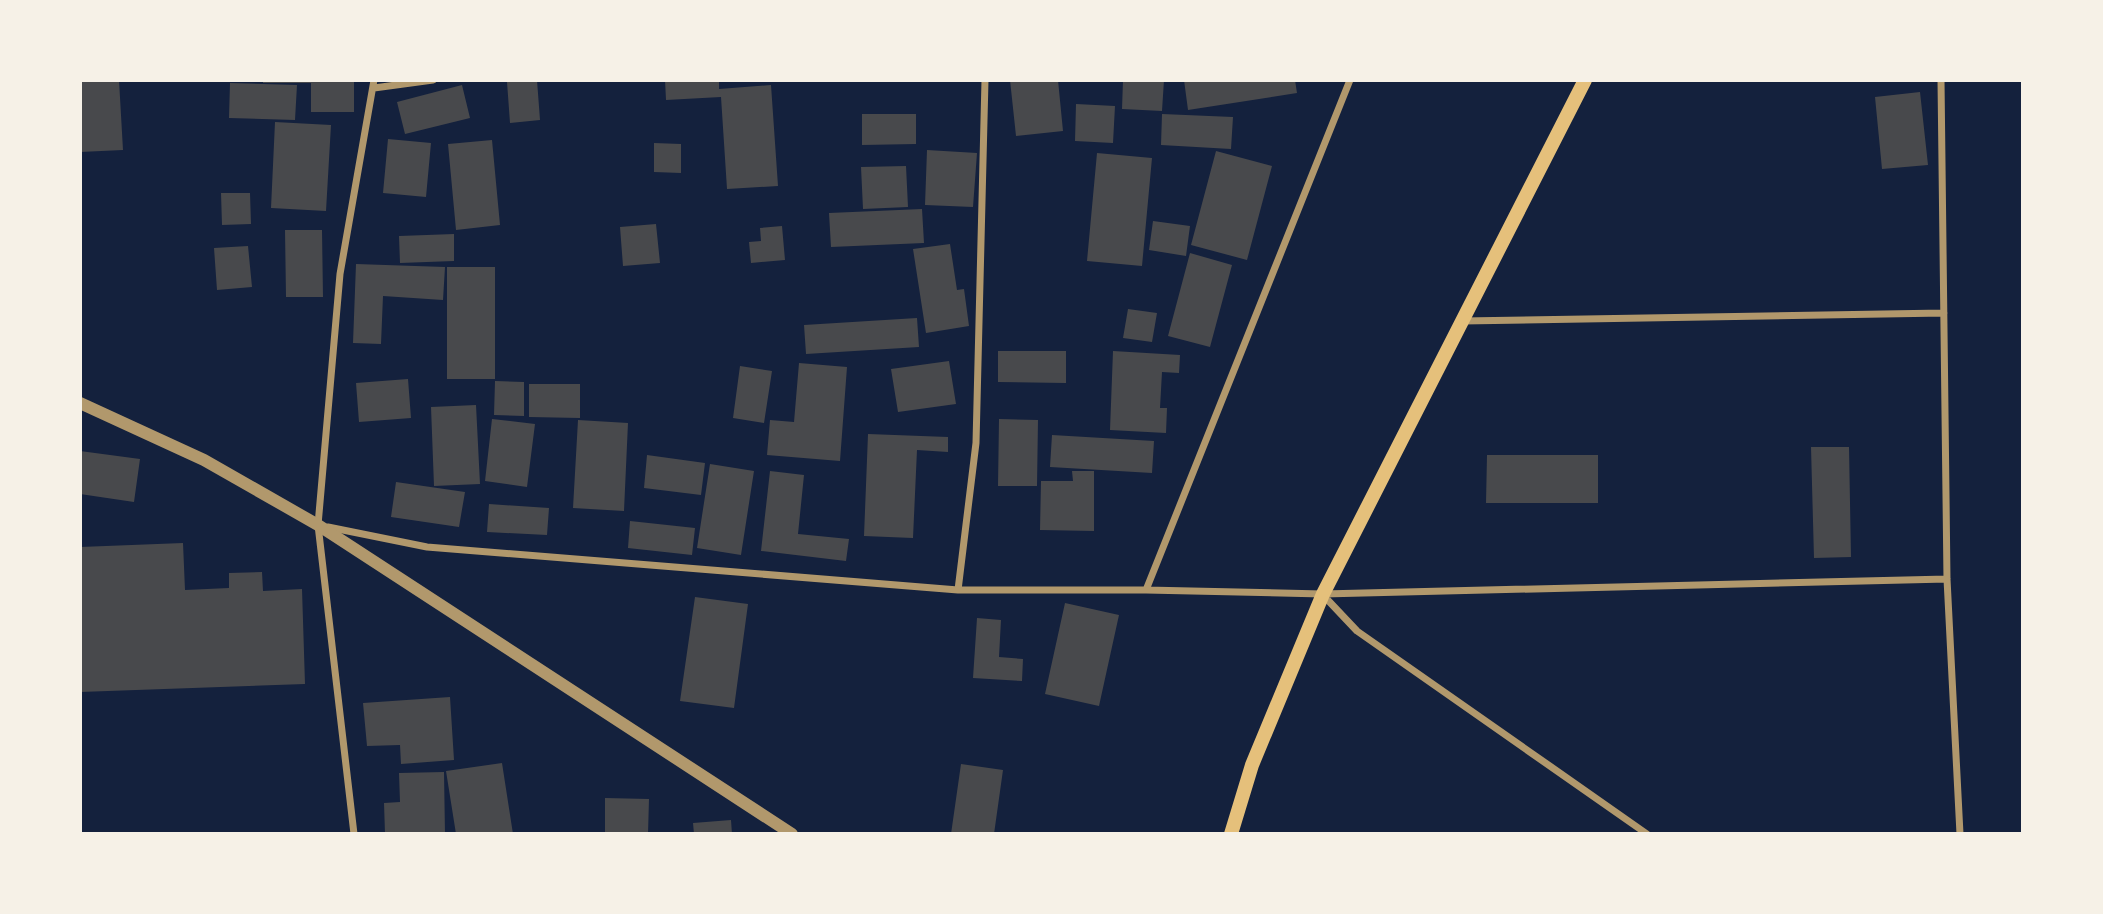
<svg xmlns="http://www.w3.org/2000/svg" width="2103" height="914" font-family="Jost,sans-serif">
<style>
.building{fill:#48494c}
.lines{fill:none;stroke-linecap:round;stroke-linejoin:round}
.minor{stroke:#b1986c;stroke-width:7}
.tertiary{stroke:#b1986c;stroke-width:12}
.secondary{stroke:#e5c07b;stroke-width:14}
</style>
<rect width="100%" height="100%" fill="#14213d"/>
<!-- building -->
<path class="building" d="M80,80H119L123,150L80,152Z
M263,80H354V112H311V83H263Z
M537,80L540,120L510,123L507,82Z
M665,80H719V89L771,85L778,186L727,189L721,97L666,100Z
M1010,80H1058L1063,131L1016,136Z
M1123,80H1164L1162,111L1122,109Z
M1184,80H1295L1297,93L1188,110Z
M230,83L297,85L295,120L229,118Z
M462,85L470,118L405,134L397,102Z
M1920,92L1928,165L1882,169L1875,97Z
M1076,104L1115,106L1113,143L1075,141Z
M862,114H916V144L862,145Z
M1162,114L1233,117L1231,149L1161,145Z
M275,122L331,125L326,211L271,208Z
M388,139L431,143L426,197L383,193Z
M492,140L500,225L456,230L448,144Z
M654,143L681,144V173L654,172Z
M927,150L977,153L973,207L925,205Z
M1216,151L1272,166L1247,260L1191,245Z
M1097,153L1152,158L1142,266L1087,261Z
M906,166L908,207L863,209L861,167Z
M221,193H250L251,224L222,225Z
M922,209L924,243L831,247L829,213Z
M1153,221L1190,226L1186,256L1149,250Z
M656,224L660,263L623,266L620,227Z
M782,226L785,260L751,263L749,242L761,241L760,228Z
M285,230H322L323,297H286Z
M454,234V261L400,263L399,236Z
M950,244L957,290L964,289L969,326L926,333L913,249Z
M248,246L252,287L217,290L214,248Z
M1190,253L1232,265L1210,347L1168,336Z
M356,264L445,267L443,300L383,296L381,344L353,343Z
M447,267H495V379H447Z
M1128,309L1157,313L1152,342L1123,338Z
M917,318L919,347L806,354L804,325Z
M998,351H1066V383L998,382Z
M1113,351L1180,355L1179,373L1162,372L1160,408H1167L1166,433L1110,430Z
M949,361L956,404L898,412L891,369Z
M799,363L847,367L840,461L767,455L770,420L794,422Z
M740,366L772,371L764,423L733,418Z
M408,379L411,418L359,422L356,383Z
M495,381L524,382V416L494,415Z
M529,384H580V418L529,417Z
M476,405L480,484L434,486L431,407Z
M492,419L535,424L527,487L485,481Z
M999,419L1038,420L1037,486H998Z
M578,420L628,423L624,511L573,508Z
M868,434L948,437V452L917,450L913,538L864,536Z
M1052,435L1154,441L1152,473L1050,467Z
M1811,447H1849L1851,557L1814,558Z
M80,451L140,459L134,502L80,494Z
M647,455L705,463L701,495L644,488Z
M1487,455H1598V503H1486Z
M710,464L754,471L741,555L697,548Z
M770,471L804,475L798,534L849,539L846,561L761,551Z
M1072,471H1094V531L1040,530L1041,481H1073Z
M396,482L465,492L459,527L391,517Z
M489,504L549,508L547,535L487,532Z
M630,521L695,528L692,555L628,548Z
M183,543L185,590L229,588V573L262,572L263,591L302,589L305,684L80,692V547Z
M695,597L748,604L734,708L680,701Z
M1065,603L1119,615L1099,706L1045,694Z
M977,618L1001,620L999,657L1023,659L1022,681L973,678Z
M450,697L454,760L401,764L400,745L367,746L363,703Z
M502,763L513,834H456L446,771Z
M961,764L1003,770L994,834H951Z
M444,772L445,834H385L384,803L400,802L399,773Z
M605,798L649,799L648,834H605Z
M731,820L732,834H694L693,823Z"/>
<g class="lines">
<!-- minor -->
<path class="minor" d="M1941,80L1947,579L1960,834
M374,88L433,80
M1462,321L1944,313
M328,527L427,547L958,590H1146L1323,594L1947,579
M958,590L976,443L985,80
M1146,590L1350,80
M1323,595L1357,631L1647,834
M354,834L318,525L340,274L374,80"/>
<!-- tertiary -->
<path class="tertiary" d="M80,403L204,460L318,525L792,834"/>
<!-- secondary -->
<path class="secondary" d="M1231,834L1252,765L1323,594L1585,80"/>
</g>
<!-- border -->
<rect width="2103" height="914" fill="none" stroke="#f6f1e7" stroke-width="164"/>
</svg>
